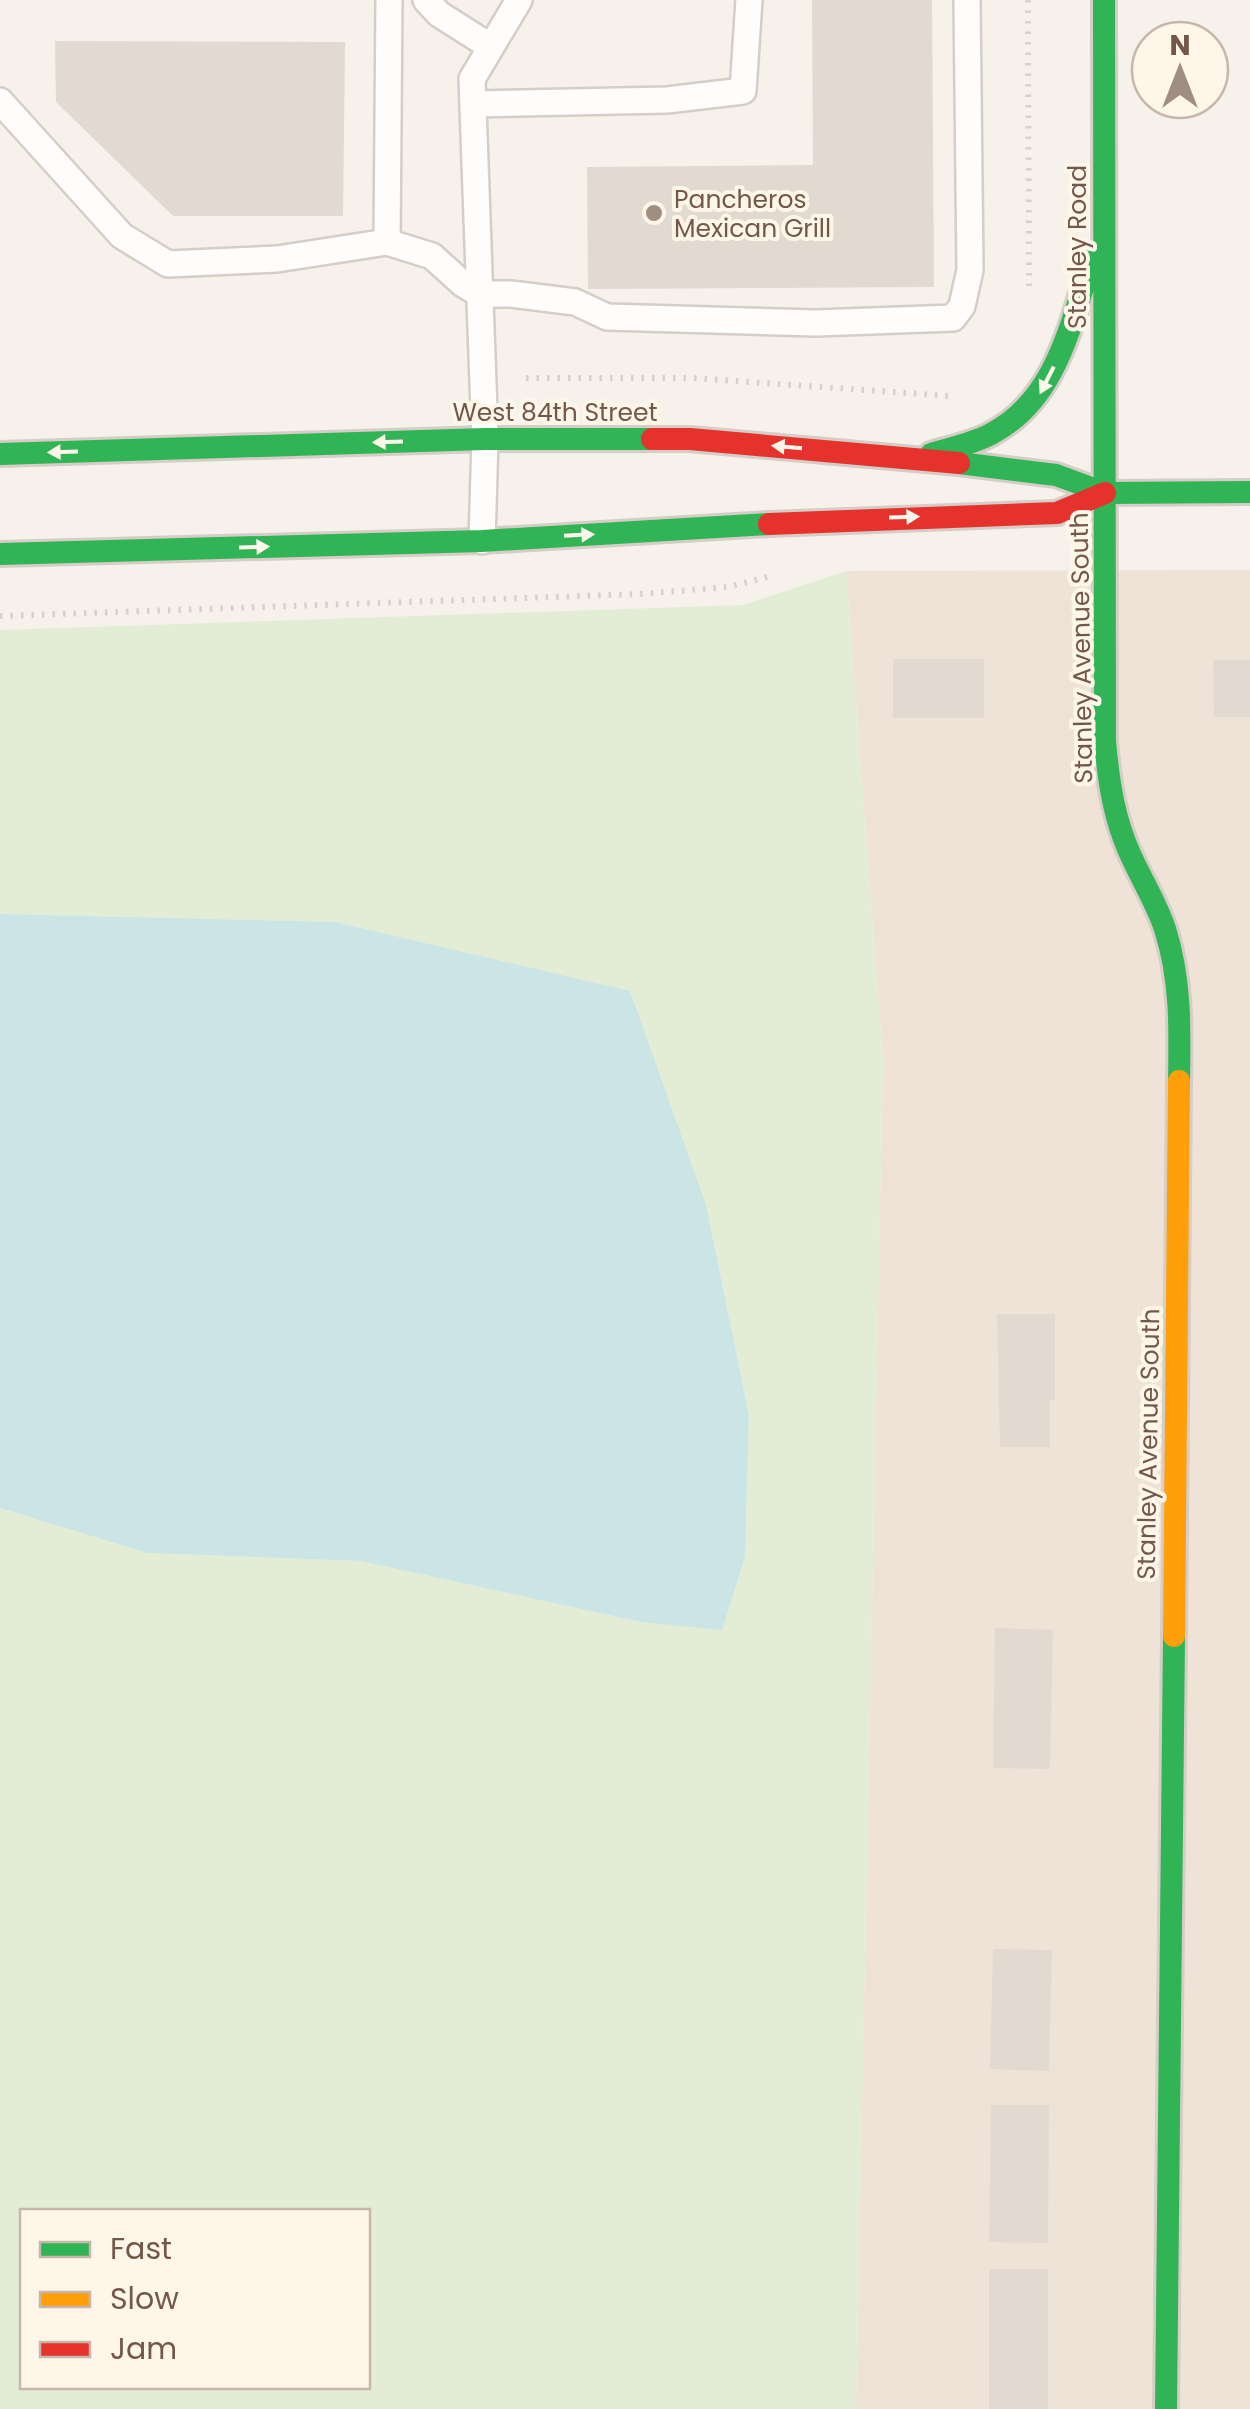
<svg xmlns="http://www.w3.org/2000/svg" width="1250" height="2409" font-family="Poppins,sans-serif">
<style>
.residential{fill:#efe3d7}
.green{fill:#e3edd5;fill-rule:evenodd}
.water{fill:#cbe4e6}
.building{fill:#e2d9d1}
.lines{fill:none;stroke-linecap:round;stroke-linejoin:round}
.lane-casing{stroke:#d5cec8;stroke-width:30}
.fast-casing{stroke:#d5cdc6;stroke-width:28}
.slow-casing{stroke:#d5cdc6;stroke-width:28}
.jam-casing{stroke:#d5cdc6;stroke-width:28}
.path{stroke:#d7d0cb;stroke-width:6;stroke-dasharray:2.5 8;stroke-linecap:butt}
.lane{stroke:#fefdfc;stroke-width:25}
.fast{stroke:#30b455;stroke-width:22}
.slow{stroke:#ff9f0a;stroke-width:22}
.jam{stroke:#e5322d;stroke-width:22}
.oneway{fill:#fff6ea}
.poi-dot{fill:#a18e82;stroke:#fff6ea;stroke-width:4}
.labels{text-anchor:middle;stroke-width:8;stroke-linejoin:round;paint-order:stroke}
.poi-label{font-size:25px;fill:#73584a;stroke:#fff6ea;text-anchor:start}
.street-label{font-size:25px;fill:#73584a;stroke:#fff6ea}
</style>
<rect width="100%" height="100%" fill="#f6f1ea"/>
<!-- residential -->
<path class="residential" d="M1250,570V2409H856L883,1060L846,571Z"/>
<!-- green -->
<path class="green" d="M846,571L883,1060L856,2409H0V1508L147,1553L361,1561L641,1622L745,1557L749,1415L706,1205L335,922L0,914V630L743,605ZM22,2212H368V2386H22Z"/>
<!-- water -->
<path class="water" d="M0,914L335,922L630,991L706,1205L749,1415L745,1557L722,1630L641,1622L361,1561L147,1553L0,1508Z"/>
<!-- building -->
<path class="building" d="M812,0H932L934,287L588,289L587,167L813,165Z
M55,41L345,42L343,216H173L56,102Z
M893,659H984V718H893Z
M1213,660H1250V717H1214Z
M997,1314H1055V1400H1050V1447H1000Z
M995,1628L1053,1630L1050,1769L993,1768Z
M993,1949L1052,1950L1049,2071L990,2069Z
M991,2105H1049L1048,2243L989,2242Z
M989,2269H1048V2409H989Z"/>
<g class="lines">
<defs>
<path id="lane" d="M426,0L439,14L491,47
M0,101L122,236L168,264L277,259L387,242L432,256L463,284L479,294H511L575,302L607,317L816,323L953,318L962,306L970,270L967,0
M473,104L667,100L743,91L749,0
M387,242L389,0
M482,541L485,439L472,79L519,0"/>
<path id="fast" d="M1104,0L1105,741C1108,774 1112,807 1124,839C1135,870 1155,898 1165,929C1181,979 1180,1029 1179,1081
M0,454L485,439H652
M931,454C951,448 972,444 991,434C1056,400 1070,326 1091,262
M959,463L1056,475L1105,493L1250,492
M0,554L482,541L769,524
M1166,2409L1174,1636"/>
<path id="slow" d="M1174,1636L1179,1081"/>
<path id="jam" d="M652,439H690L959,463
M769,524L1057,513L1105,493"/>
</defs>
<!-- lane casing -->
<use href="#lane" class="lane-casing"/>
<!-- fast casing -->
<use href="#fast" class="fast-casing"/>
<!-- slow casing -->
<use href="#slow" class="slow-casing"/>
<!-- jam casing -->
<use href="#jam" class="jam-casing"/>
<!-- path -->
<path class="path" d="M1028,0L1029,293
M526,378H693L949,396
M0,616L640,594L728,587L775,575"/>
<!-- lane -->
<use href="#lane" class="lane"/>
<!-- fast -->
<use href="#fast" class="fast"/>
<!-- slow -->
<use href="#slow" class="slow"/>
<!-- jam -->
<use href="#jam" class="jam"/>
</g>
<!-- one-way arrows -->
<defs><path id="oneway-solid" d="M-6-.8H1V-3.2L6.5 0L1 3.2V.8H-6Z" transform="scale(2.5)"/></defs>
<g class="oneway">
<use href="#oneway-solid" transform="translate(1047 380) rotate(117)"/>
<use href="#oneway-solid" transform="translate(388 442) rotate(178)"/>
<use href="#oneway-solid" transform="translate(787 447) rotate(-175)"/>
<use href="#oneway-solid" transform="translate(63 452) rotate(178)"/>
<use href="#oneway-solid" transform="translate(904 517) rotate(-2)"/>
<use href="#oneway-solid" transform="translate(579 535) rotate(-3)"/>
<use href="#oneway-solid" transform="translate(254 547) rotate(-2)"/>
</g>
<!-- markers -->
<circle class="poi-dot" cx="654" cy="213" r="10"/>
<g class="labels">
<!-- poi labels -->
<g class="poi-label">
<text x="674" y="208">Pancheros<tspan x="674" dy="29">Mexican Grill</tspan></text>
</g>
<!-- street labels -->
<g class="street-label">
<text transform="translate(1077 247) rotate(-90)" y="9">Stanley Road</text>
<text x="555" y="421">West 84th Street</text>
<text transform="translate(1081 648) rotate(-91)" y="9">Stanley Avenue South</text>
<text transform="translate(1148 1444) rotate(-89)" y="9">Stanley Avenue South</text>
</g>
</g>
<!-- legend -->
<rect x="20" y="2209" width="350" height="180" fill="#fff6ea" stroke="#c7b7aa" stroke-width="2.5"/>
<rect x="40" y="2242" width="50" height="15" fill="#30b455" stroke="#c7b7aa" stroke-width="2.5"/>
<text x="110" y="2259" font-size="30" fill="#73584a">Fast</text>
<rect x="40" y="2292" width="50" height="15" fill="#ff9f0a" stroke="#c7b7aa" stroke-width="2.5"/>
<text x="110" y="2309" font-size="30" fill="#73584a">Slow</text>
<rect x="40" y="2342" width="50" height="15" fill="#e5322d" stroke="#c7b7aa" stroke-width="2.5"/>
<text x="110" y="2359" font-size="30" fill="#73584a">Jam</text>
<!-- north arrow -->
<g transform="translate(1180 70)"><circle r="48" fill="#fff6ea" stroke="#c7b7aa" stroke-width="2.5"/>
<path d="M0-8L18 38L0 25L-18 38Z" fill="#a18e82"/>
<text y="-15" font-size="28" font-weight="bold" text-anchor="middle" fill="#73584a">N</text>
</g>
</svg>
